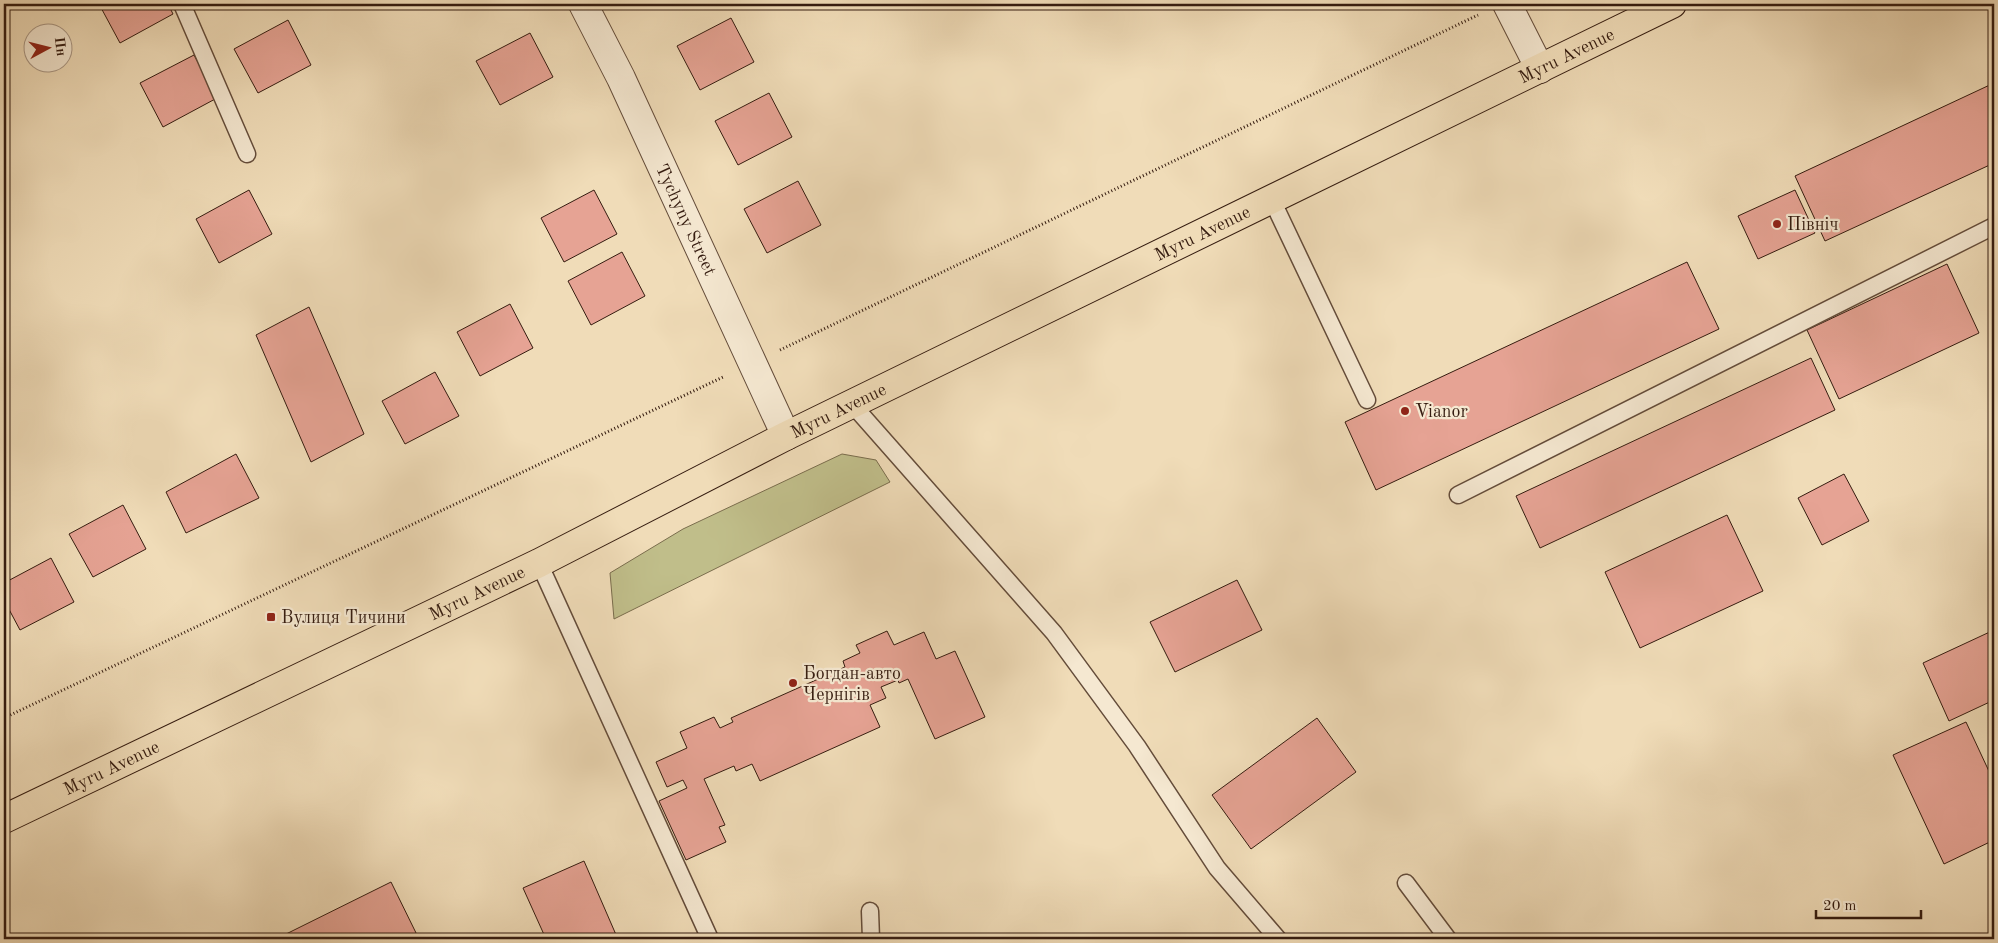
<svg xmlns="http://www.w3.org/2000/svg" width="1998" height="943" font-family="'Old Standard TT',serif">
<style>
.green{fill:#c0be8a;stroke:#7a6d4d}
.building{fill:#e6a394;stroke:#351c10}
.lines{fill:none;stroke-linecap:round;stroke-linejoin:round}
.lane-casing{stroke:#644c3a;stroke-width:19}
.street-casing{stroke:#644c3a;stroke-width:30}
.primary-casing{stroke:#351c10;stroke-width:30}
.path{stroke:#351c10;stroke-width:3;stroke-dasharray:1 2.5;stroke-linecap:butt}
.lane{stroke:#f5e8d1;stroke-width:16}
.street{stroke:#f5e8d1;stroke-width:28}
.primary{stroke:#f0dcb8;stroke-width:28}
.poi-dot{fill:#8f2418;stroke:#f5e8d1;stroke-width:2}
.labels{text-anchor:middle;stroke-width:4.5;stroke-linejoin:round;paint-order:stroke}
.street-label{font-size:18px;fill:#351c10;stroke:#f5e8d1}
.poi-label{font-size:18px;fill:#351c10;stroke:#f5e8d1;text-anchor:start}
</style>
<rect width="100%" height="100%" fill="#f0dcb8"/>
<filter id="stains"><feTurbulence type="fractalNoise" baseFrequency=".004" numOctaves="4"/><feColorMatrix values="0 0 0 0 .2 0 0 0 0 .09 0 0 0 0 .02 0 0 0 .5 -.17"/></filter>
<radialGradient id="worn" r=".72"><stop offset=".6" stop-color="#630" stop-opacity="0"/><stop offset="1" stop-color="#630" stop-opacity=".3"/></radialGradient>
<!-- green -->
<path class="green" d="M842,454L876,460L890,482L614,619L610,573L683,529Z"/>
<!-- building -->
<path class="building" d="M99,4H168L173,14L120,43Z
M731,18L754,62L700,90L677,46Z
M288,20L311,65L258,93L234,49Z
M530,33L553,77L500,105L476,61Z
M194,55L217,98L163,127L140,83Z
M1994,83V163L1825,241L1795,176Z
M769,93L792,137L738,165L715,121Z
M798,181L821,225L767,253L744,209Z
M249,190L272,234L219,263L196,219Z
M594,190L617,234L564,262L541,218Z
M1795,190L1815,233L1758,259L1738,216Z
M622,252L645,296L591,325L568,281Z
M1687,262L1719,329L1376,490L1345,422Z
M1947,264L1979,333L1839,399L1807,330Z
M510,304L533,348L480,376L457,332Z
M309,307L364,434L311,462L256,335Z
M1811,358L1835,410L1540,548L1516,496Z
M435,372L459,416L405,444L382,401Z
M236,454L259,498L186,533L166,492Z
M1844,474L1869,521L1822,545L1798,498Z
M123,505L146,549L93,577L69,534Z
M1727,515L1763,591L1640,648L1605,572Z
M51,558L74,602L20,630L4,600V583Z
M1237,580L1262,630L1175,672L1150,622Z
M1994,630V700L1949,721L1923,663Z
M887,631L894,645L924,632L936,659L955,651L985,717L935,739L908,679L899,683L898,680L881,687L886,698L870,705L880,727L760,781L752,764L736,771L734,766L704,779L725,825L719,827L726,842L686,860L659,801L687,788L683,780L667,787L656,762L687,748L680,732L714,717L720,728L733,722L731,718L845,667L843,661L860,653L856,645Z
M1317,718L1356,772L1251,849L1212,795Z
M1966,722L1994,782V840L1944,864L1893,755Z
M584,861L617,937L612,939H546L523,888Z
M391,882L419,939H276Z"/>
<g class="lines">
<defs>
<path id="lane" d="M182,4L247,154
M1272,200L1367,400
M852,404L1054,633L1137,746L1217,868L1278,939
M1458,495L1994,226
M539,563L710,939
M1406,883L1448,939
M870,911L871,939"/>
<g id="street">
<path id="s1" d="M583,4L621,78L786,436"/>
<path d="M1507,4L1540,69"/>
</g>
<g id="primary">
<path id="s2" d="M4,819L539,563L786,436L1672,4"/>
</g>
</defs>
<!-- lane casing -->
<use href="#lane" class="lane-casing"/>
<!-- street casing -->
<use href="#street" class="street-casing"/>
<!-- primary casing -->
<use href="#primary" class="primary-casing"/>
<!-- path -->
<path class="path" d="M780,350L1478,15
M4,718L723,377"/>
<!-- lane -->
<use href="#lane" class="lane"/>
<!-- street -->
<use href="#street" class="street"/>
<!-- primary -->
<use href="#primary" class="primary"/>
</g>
<!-- markers -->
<g class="poi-dot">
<circle cx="1777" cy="224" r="5"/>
<circle cx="1405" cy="411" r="5"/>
<rect x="266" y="612" width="10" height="10" rx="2.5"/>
<circle cx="793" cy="683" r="5"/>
</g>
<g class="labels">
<!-- street labels -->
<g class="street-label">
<text dy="6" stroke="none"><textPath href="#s2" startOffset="1739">Myru Avenue</textPath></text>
<text dy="6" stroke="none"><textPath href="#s1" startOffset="239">Tychyny Street</textPath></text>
<text dy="6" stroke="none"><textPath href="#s2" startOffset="1334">Myru Avenue</textPath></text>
<text dy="6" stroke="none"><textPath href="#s2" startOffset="929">Myru Avenue</textPath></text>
<text dy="6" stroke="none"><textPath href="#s2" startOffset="524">Myru Avenue</textPath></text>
<text dy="6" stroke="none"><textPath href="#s2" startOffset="119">Myru Avenue</textPath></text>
</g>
<!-- poi labels -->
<g class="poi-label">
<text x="1787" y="230">Північ</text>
<text x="1415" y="417">Vianor</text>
<text x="281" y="623">Вулиця Тичини</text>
<text x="803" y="679">Богдан-авто<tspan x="803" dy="21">Чернігів</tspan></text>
</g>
</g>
<!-- margin -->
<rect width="1998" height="943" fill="none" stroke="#f0dcb8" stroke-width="20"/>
<rect x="5" y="5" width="1988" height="933" fill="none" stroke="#351c10" stroke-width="2.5"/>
<rect x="10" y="10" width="1978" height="923" fill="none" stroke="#351c10"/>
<!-- north arrow -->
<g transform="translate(48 48) rotate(83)"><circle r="24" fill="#f5e8d1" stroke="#a89684"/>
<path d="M0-4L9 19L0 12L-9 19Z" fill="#8f2418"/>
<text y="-8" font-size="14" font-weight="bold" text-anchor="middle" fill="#351c10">Пн</text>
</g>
<!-- scale -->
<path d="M1816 910v8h105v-8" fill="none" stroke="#351c10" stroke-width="2.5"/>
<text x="1823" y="910" font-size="15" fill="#351c10" stroke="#f5e8d1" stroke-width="4" paint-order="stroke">20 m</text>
<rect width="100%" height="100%" filter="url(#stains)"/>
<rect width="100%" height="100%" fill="url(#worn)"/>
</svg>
